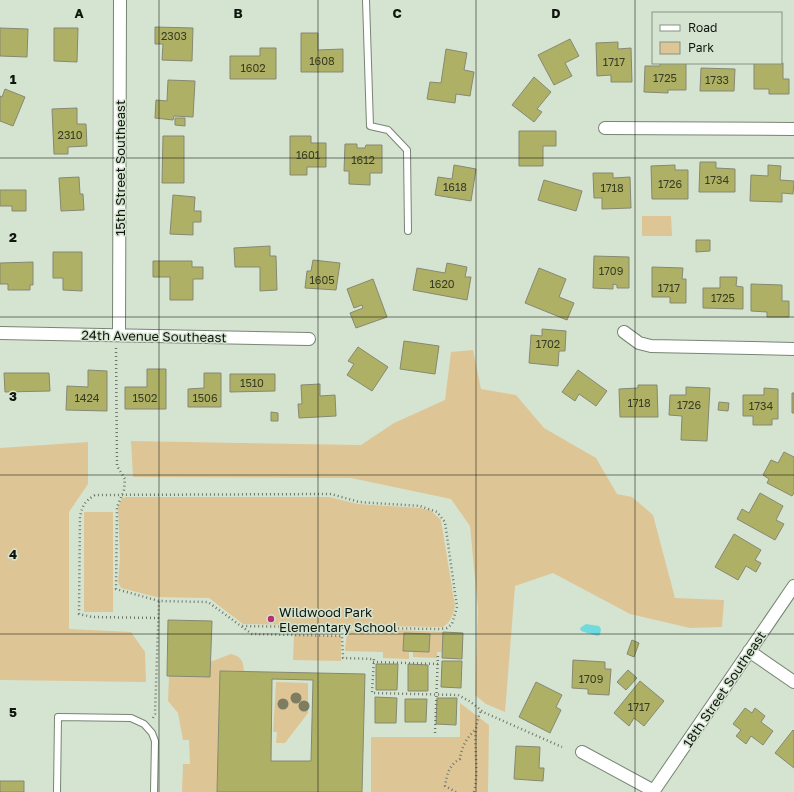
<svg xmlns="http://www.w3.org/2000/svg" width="794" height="792" font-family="'Golos Text',sans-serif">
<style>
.green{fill:#dec596}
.water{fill:#70dbdc}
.building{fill:#aeb165;stroke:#868872;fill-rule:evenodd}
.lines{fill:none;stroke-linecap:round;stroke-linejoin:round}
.service-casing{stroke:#778573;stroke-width:8}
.minor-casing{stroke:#778573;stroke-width:14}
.path{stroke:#6d766a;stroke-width:2.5;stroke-dasharray:1 3;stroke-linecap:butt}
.service{stroke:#fff;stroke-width:6}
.minor{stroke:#fff;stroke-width:12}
.tree{fill:#7e7c61}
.grid{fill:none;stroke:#10150e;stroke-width:1;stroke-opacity:0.55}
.poi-dot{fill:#b73070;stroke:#d5e4d1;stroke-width:1.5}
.labels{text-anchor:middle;stroke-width:3;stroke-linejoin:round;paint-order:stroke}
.number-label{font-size:11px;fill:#383c24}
.street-label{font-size:13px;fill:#10150e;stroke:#d5e4d1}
.poi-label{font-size:13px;fill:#10150e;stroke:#d5e4d1;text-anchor:start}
.grid-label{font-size:13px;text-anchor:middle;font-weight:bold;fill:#10150e;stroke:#d5e4d1;stroke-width:3;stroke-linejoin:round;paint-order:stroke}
</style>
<rect width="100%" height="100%" fill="#d5e4d1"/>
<!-- green -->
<path class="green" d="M642,216H671L672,236H642Z
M473,350L481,389L516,395L544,428L596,458L617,494L632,497L653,515L675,598L724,600L722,627L690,628L630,614L553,573L515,586L505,712L486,704L475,695L478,609L470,526L451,499L351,478L133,477L131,441L361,445L394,423L445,400L451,352Z
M88,442V484L69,512V629L131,632L145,652L146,682L0,680V448Z
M126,497H329L358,504L420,508L430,510L441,520L455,606C453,615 451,622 443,627L243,624L209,598L156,597L121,588L118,582L120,559L118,507L122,498Z
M84,512H113V612H84Z
M369,629L443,632L442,652H437V658L413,657V652H429L430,634L404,633L403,651L409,652V659L383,658V652L345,651L347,631Z
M294,635L341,636V661L293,660Z
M231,654C242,657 243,661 244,671H220L217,792H182L183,764H190L189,740H183L178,713L168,701L169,676L210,677V662Z
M276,682L308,683V713L285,743H276L277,732H273Z
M460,703L489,725L488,792H371V737H460Z"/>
<!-- water -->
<path class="water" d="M586,624L599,626L601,629L600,635L597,636L581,631L580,628Z"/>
<!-- building -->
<path class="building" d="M155,27L193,28L192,61L162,60L163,44H155Z
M0,28L28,29L27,57L0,56Z
M54,28H78L77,62L54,61Z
M301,33H318V50L343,49V72H301Z
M570,39L579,56L565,63L572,76L554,85L538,55Z
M618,42V49L631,48L632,82H611V75L597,76L596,43Z
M260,48H276V79H230V56H260Z
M446,49L467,53L464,70L474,72L470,96L456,94L455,103L427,99L430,82L441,83Z
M660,63H686V90H668V93L644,92L645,66H660Z
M754,63H783V79H789V94H769V89H754Z
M701,68L735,69L734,91H700Z
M534,77L551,92L537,109L542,112L534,122L512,105Z
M168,80L195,81L193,117L174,116L173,120L155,118L156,100L167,101Z
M5,89L25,97L13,126L0,121V96L2,97Z
M77,108V124H86L87,146L68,147V154H54L52,109Z
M175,118H185V126L175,125Z
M519,131H556V146H543V166H519Z
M163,136H184V183H162Z
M290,136H311V143H326V167H307V175H290Z
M345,144H357V148H365L366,145H382V173H370V185L349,184V171H344Z
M700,162H716V168L735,169V192H699Z
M454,165L476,169L471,201L435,195L438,177L452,179Z
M675,165V170H688V199H652L651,166Z
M768,165L781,166L780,180L794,181L793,194L782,193V202L750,201L751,175L768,176Z
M593,173H613V178L630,177L631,208L602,209V198H594Z
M79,177L80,194H83L84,210L61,211L59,178Z
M544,180L582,191L576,211L538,200Z
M0,190H26V211H12V206H0Z
M173,195L195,197L194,211H201V222H193V235L170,234Z
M696,240H710V251L696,252Z
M270,246V256H276L277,290L260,291V267H235L234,248Z
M53,252H82V291L63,290V278H53Z
M594,256L629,257V288H617V285L613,284V289L593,288Z
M313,260L340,263L336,290L305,288L307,271H311Z
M153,261H192V267H203V279H193V300H170V277H153Z
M33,262V285H30V290H8V284H0V263Z
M447,263L467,267L465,277H471L467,300L413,290L417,268L445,273Z
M652,267L683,268L682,279H686V303H670V297H652Z
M539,268L566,279L559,297L574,303L567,320L525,303Z
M720,277H737L736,286L743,287V309L703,308V288H720Z
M373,279L387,317L356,328L350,313L363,308L362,305L354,308L347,289Z
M751,284L782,285V301H789V317H767V312L751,311Z
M542,329L566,331L565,351H559L558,366L529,363L531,335L542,336Z
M404,341L439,346L435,374L400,369Z
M358,347L388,367L372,391L347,375L354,364L348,361Z
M147,369H166V409H125V387H147Z
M88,370L107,371V411L66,410L67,386L88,387Z
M578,370L607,391L596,406L579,394L575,401L562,392Z
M4,373H49L50,391L5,392Z
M204,373H221V407H188V389L204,388Z
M230,374H275V391L230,392Z
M320,384V396L335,395L336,416L299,418L298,404H302L301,385Z
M638,385H657L658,417H620L619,389L638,388Z
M686,387L710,388L707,441L681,440L682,416L669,415L670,395H686Z
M764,388L778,389V419H772V425H753V416H743V395H764Z
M792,393H794V413H792Z
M719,402L729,403L728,411L718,410Z
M271,412L278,413V421H271Z
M784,452L794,457V493L792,496L767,483L769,479L763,475L771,460L778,463Z
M760,493L783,506L776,520L784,524L775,540L737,519L742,509L749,513Z
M734,534L761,550L755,560L761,563L756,572L746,566L738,580L715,567Z
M168,620L212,621L210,677L167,676Z
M443,632L463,633L462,659L442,658Z
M404,633L430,634L429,652L403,651Z
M632,640L639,643L634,657L627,654Z
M573,660L605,662V669H611L609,695L588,694V689L572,688Z
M442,661H462L461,688L441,687Z
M376,664H398L397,690H376Z
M408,664L428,665V691H408Z
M628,670L637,678L626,690L617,682Z
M220,671L365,674L362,792H217ZM272,679L313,680L311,761H271Z
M640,681L664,701L644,726L634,718L629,726L614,713Z
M536,682L562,695L556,707L561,710L550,733L519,717Z
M375,697L397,698L396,723H375Z
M437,698H457L456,725L436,724Z
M405,699H427L426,722H405Z
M745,708L752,713L755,708L765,716L761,722L773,731L763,745L751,736L746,744L736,736L741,730L733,724Z
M793,730L794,731V768L775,753Z
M516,746L540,747L539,768H544L543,781L514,779Z
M0,781H24V792H0Z"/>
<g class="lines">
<defs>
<path id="service" d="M366,0L370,126L388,130L407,150L408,231
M57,792L58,717L131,718L144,724L152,733L155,741L154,792"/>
<path id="minor" d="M605,128L794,129
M624,332L639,343L651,346L794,349
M0,333L309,339
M119,335L120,0
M749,651L794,682
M582,752L654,791
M653,792L794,586"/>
</defs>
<!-- service casing -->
<use href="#service" class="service-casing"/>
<!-- minor casing -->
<use href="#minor" class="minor-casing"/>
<!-- path -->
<path class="path" d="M116,348L117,466L125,479L124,490L117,507L116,589L159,601L208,602L252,634L342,636L343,658L374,659L372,693L458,695L471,702L483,712L562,747
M159,618L92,617L79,614L80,517C82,506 85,501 95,495L331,494L359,502L420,506L437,512L445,522L457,607L452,624L447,628L440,629L241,626
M373,662L438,664
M153,718L155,714L159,601
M435,733L438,653
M456,792L445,786C447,774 449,765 460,759C461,748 467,737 475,730
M474,792C481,763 469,739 481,710"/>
<!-- service -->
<use href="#service" class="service"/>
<!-- minor -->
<use href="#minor" class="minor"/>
</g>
<!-- trees -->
<g class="tree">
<circle cx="296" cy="698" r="5.5"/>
<circle cx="283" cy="704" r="5.5"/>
<circle cx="304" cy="706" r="5.5"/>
</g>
<!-- grid -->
<path class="grid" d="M159,0V792M318,0V792M476,0V792M635,0V792M0,158H794M0,317H794M0,475H794M0,634H794"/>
<!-- markers -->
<circle class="poi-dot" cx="271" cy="619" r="4"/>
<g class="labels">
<!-- number labels -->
<g class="number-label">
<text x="174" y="40">2303</text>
<text x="322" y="65">1608</text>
<text x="614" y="66">1717</text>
<text x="253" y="72">1602</text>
<text x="665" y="82">1725</text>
<text x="717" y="84">1733</text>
<text x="70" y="139">2310</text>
<text x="308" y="159">1601</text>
<text x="363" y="164">1612</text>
<text x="717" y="184">1734</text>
<text x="670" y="188">1726</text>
<text x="455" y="191">1618</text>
<text x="612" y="192">1718</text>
<text x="611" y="275">1709</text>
<text x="322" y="284">1605</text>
<text x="442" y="288">1620</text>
<text x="669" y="292">1717</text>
<text x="723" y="302">1725</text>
<text x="548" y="348">1702</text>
<text x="252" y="387">1510</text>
<text x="87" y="402">1424</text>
<text x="145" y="402">1502</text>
<text x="205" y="402">1506</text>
<text x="639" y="407">1718</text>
<text x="689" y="409">1726</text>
<text x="761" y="410">1734</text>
<text x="591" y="683">1709</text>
<text x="639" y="711">1717</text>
</g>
<!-- street labels -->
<g class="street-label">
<text transform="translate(120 168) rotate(-90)" y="5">15th Street Southeast</text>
<text transform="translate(154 336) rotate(1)" y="5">24th Avenue Southeast</text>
<text transform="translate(724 689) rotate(-56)" y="5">18th Street Southeast</text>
</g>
<!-- poi labels -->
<g class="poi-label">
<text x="279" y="617">Wildwood Park<tspan x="279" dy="15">Elementary School</tspan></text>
</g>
</g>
<g class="grid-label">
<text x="79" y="18">A</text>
<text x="238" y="18">B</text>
<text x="397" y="18">C</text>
<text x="556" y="18">D</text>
<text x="13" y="84">1</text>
<text x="13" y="242">2</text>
<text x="13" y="401">3</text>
<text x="13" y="559">4</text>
<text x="13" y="717">5</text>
</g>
<!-- legend -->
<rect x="652" y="12" width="130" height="52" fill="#d5e4d1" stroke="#869183"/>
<rect x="660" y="25" width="20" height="6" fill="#ffffff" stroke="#869183"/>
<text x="688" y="32" font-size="12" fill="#10150e">Road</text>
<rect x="660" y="42" width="20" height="12" fill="#dec596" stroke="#869183"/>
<text x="688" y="52" font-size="12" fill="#10150e">Park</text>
</svg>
